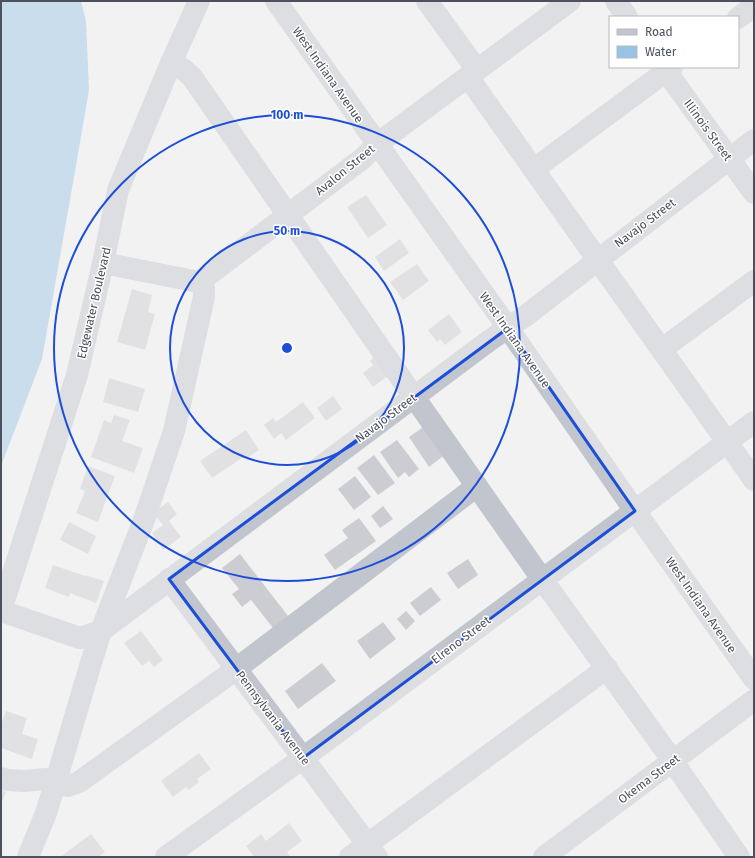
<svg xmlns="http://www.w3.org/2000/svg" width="755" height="858" font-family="'Fira Sans',sans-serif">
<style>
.water{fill:#97c3e5}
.building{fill:#cccdd3}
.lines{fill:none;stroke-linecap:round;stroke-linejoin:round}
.minor{stroke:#c1c6ce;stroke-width:22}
.marked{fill:none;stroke:#1d4ed8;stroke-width:3;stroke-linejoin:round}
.ring{fill:none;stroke:#1d4ed8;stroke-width:2}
.labels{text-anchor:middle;stroke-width:3;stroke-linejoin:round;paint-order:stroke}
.street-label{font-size:12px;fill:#4b515d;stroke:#fff}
.centre{fill:#1d4ed8;stroke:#fff;stroke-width:2}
.ring-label{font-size:12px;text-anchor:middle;font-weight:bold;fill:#1d4ed8;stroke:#fff;stroke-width:3;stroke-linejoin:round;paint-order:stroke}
</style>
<rect width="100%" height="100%" fill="#f3f2f2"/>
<!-- water -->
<path class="water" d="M1,1H81L86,21L89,90L74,177L42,359L1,466Z"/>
<!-- building -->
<path class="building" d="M366,195L387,225L368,238L347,207Z
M400,239L409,253L384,271L375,257Z
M417,264L429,281L403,300L390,282Z
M132,289L152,295L148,312L155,314L145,350L117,342Z
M449,314L462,332L445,345L440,339L437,342L428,330Z
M375,357L389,375L373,387L363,373L373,365L370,361Z
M109,378L145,389L138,412L103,402Z
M333,396L342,409L326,421L317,408Z
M303,402L315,418L286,440L281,433L274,439L264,425L273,418L276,422Z
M114,415L130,420L122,441L143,448L134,473L91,457L104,420L111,423Z
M426,425L446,454L429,467L409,437Z
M246,430L259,450L247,458L245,456L212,478L200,461Z
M397,440L419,469L409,477L405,472L398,478L380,452Z
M374,455L395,483L378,495L357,468Z
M88,466L115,476L98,522L76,513L85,491L80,489Z
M355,476L371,497L354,510L338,489Z
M168,502L177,514L169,521L181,537L163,550L152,533L163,525L153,513Z
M383,506L393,519L380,528L371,516Z
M359,518L376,541L335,570L324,555L348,538L342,530Z
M69,522L96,536L88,554L60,540Z
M240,554L288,616L273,628L251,600L242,607L232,594L239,589L222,568Z
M468,559L478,575L458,589L447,573Z
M53,565L85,576V575L104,581L96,603L70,593L69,597L45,588Z
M431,587L441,600L420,616L410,603Z
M406,611L415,621L406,630L397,619Z
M383,622L396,639L370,659L357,641Z
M141,631L163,660L154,667L149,661L142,666L124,643Z
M322,663L336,681L298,709L285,691Z
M6,711L27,718L22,734L38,739L32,759L1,748V725Z
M199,753L211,769L197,779L199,782L189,790L186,787L173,797L161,781Z
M1,790L6,792L1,804Z
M289,823L302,841L287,852L291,857H254L246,846L261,834L266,841Z
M91,834L105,852L98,857H60Z"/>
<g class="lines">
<!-- minor -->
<path class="minor" d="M276,1L508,328L635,511L754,679
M427,1L477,70
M616,1L627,17
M738,18L754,6
M171,63L183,69L192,77L414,397L542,579L665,750L739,857
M663,67L754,193
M468,77L754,480
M534,169L672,67
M103,263L199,282L362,159L377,144L570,1
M662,349L754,281
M169,579L377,857
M1,610L77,375L103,263L118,190L171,63L199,1
M1,611L80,638L101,631L490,340L524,317L754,140
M1,778L8,780L23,781L46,779L55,784L68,786L79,782L224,678L477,486
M28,857L46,813L55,784L91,663L101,631L145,517L174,431L204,297V289L199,282
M166,857L303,758L754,422
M350,857L607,668
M544,857L754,700"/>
</g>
<!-- marked area -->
<path d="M0 0H755V858H0ZM508,328L635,511L303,758L169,579Z" fill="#f3f2f2" fill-opacity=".55" fill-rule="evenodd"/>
<path class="marked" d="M508,328L635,511L303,758L169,579Z"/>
<!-- distance rings -->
<g class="ring">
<circle cx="287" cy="348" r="117"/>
<circle cx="287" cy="348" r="233"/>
</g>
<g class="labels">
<!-- street labels -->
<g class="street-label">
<text transform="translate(328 75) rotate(55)" y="4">West Indiana Avenue</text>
<text transform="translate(708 130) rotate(54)" y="4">Illinois Street</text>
<text transform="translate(345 170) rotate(-39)" y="4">Avalon Street</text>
<text transform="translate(645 223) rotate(-37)" y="4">Navajo Street</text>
<text transform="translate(94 303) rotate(-77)" y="4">Edgewater Boulevard</text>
<text transform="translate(515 340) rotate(55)" y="4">West Indiana Avenue</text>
<text transform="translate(386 418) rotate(-37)" y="4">Navajo Street</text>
<text transform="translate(701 605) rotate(55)" y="4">West Indiana Avenue</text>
<text transform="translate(461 640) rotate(-37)" y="4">Elreno Street</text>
<text transform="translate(273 718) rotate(53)" y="4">Pennsylvania Avenue</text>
<text transform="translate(649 779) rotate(-37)" y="4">Okema Street</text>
</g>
</g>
<circle cx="287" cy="348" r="6" class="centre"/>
<g class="ring-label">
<text x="287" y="119">100 m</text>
<text x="287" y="235">50 m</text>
</g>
<!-- border -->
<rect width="755" height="858" fill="none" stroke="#4b515d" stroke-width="4"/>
<!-- legend -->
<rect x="609" y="16" width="130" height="52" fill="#ffffff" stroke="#b7b9be"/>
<rect x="617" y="29" width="20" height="6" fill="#c1c6ce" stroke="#b7b9be"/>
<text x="645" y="36" font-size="12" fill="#4b515d">Road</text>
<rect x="617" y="46" width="20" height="12" fill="#97c3e5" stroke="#b7b9be"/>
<text x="645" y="56" font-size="12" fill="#4b515d">Water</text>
</svg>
